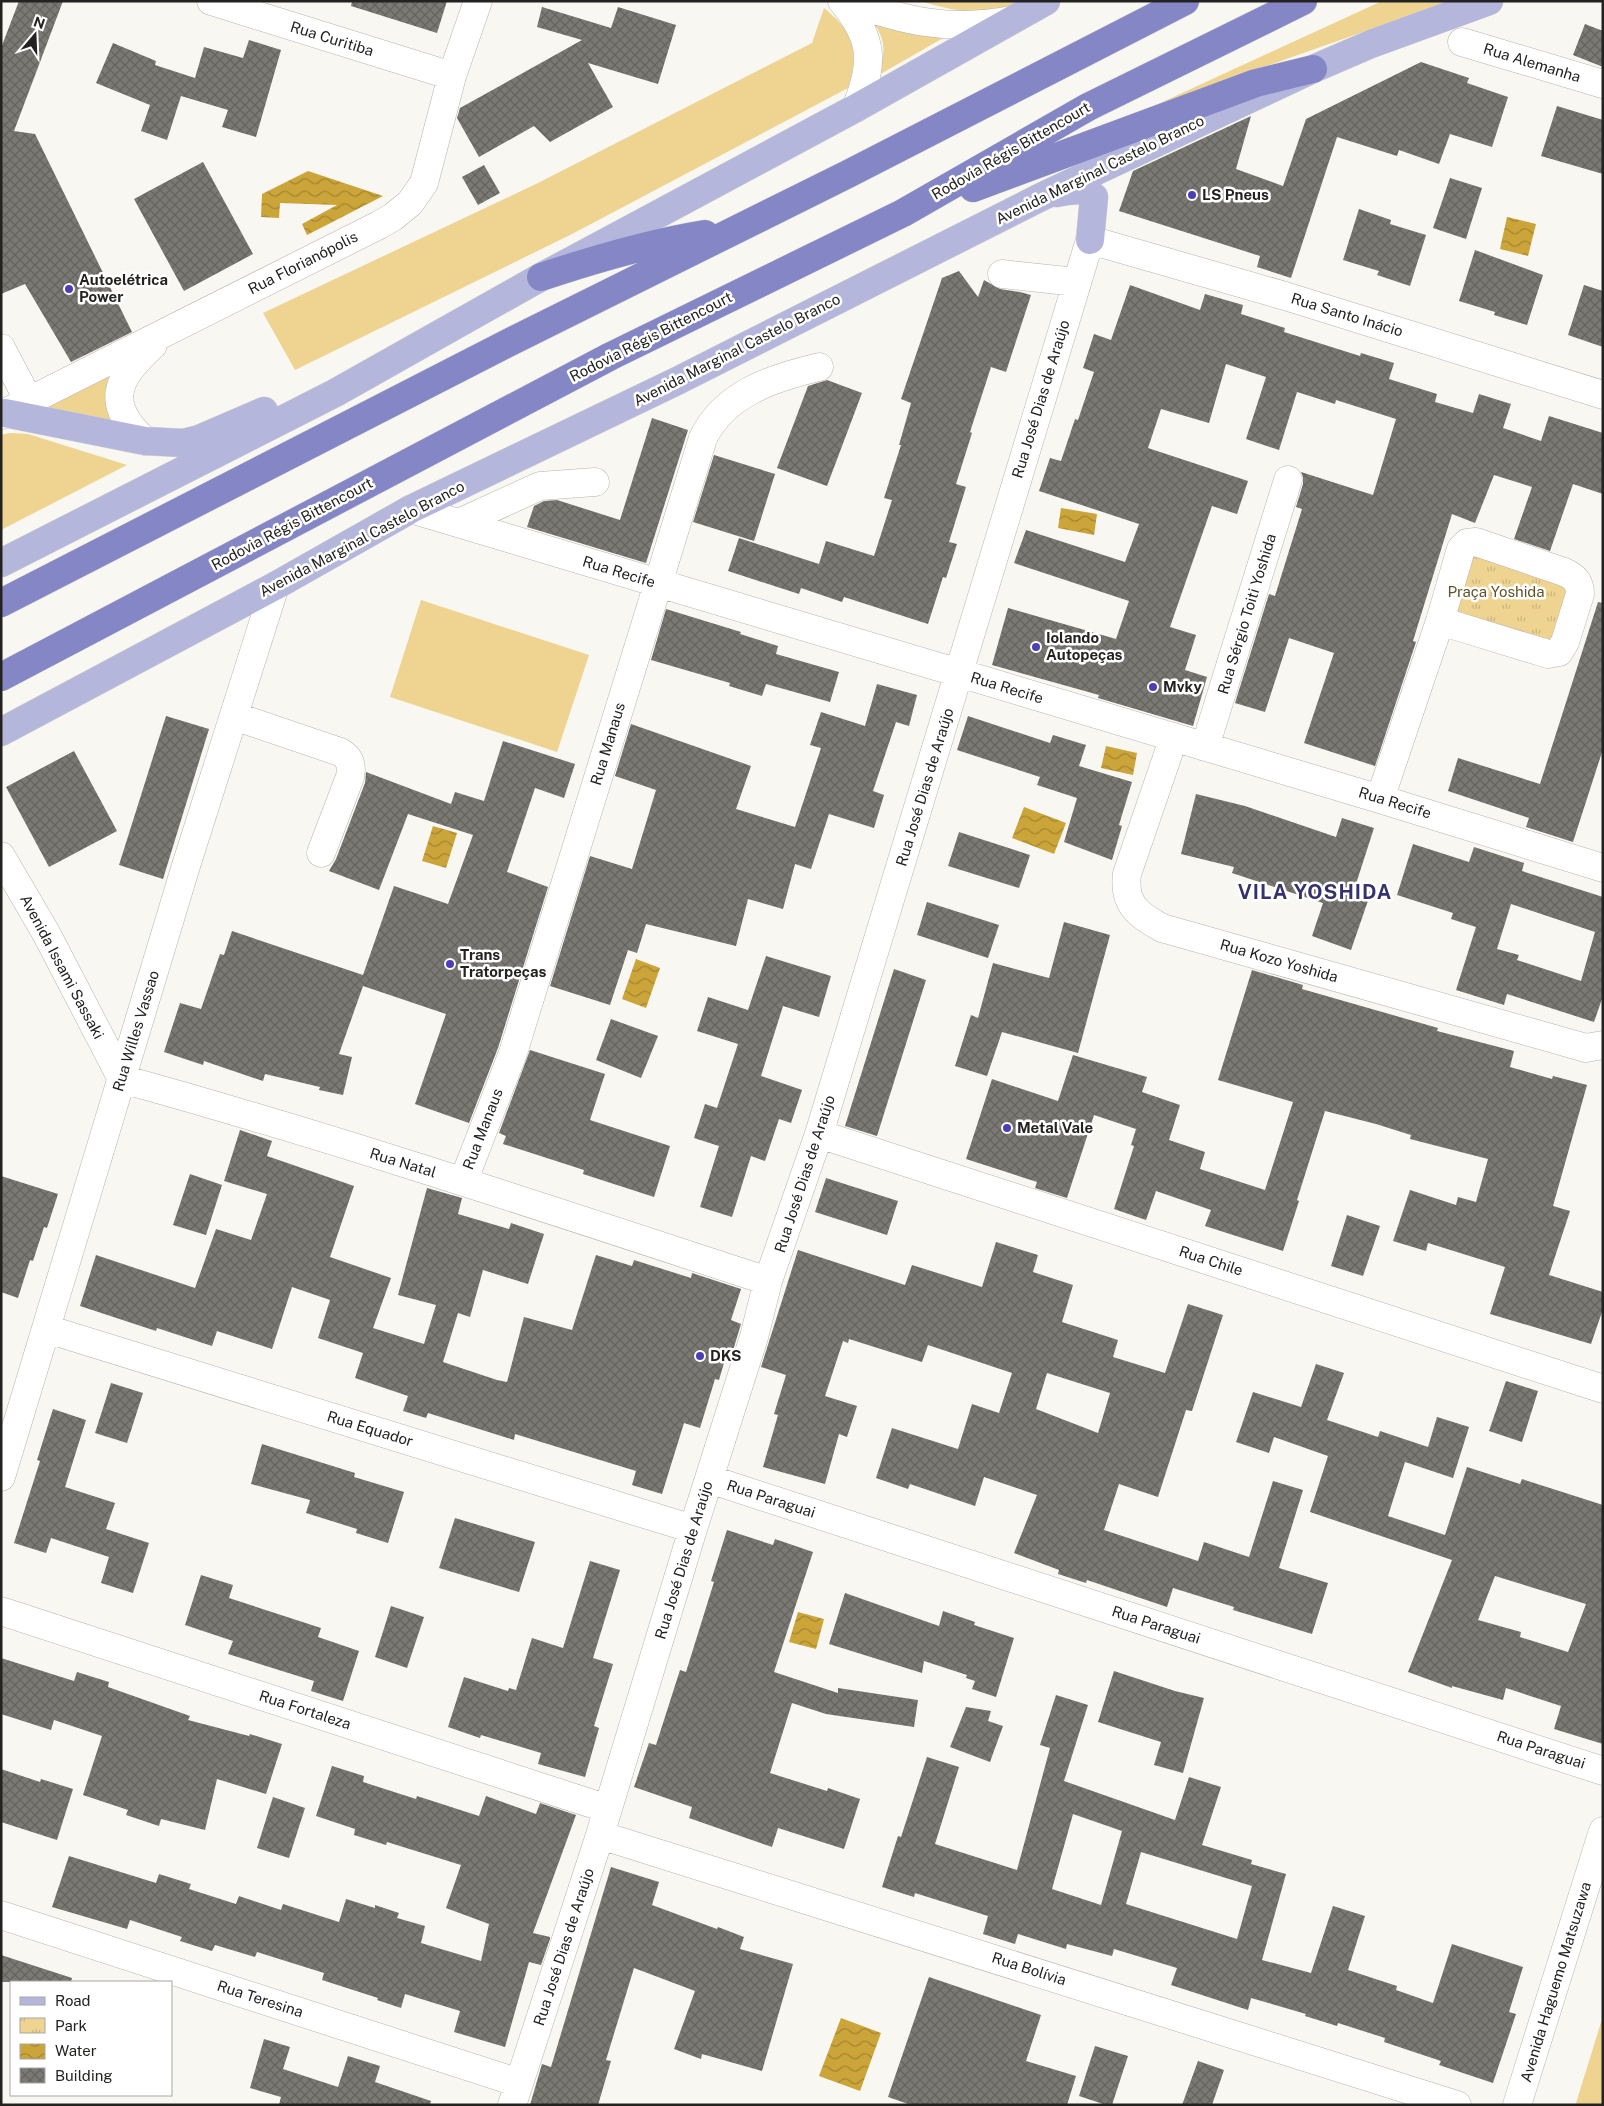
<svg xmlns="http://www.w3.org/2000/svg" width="1604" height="2106" font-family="'Public Sans',sans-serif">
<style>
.grass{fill:#eed391}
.park{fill:url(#park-tufts)}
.water{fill:url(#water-waves)}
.building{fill:url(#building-cross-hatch);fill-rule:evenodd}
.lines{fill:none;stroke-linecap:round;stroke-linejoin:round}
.minor-casing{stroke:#b7b4af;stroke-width:29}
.major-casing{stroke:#d3d3d2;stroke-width:29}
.highway-casing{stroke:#d3d3d2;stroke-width:29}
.minor{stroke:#fff;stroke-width:28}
.major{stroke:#b5b6dc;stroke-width:28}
.highway{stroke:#8486c5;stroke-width:28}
.poi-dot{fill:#4c3fb6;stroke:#fff;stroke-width:2}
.labels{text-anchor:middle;stroke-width:5;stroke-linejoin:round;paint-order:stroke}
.street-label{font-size:15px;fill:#232220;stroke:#fff}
.poi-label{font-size:15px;font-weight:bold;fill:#232220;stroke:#fff;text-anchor:start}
.park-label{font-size:15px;fill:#625127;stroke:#fff}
.district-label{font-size:20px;font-weight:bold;letter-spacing:1px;fill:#34326d;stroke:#fff}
</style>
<defs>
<pattern id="park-tufts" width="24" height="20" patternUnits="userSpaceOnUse" patternTransform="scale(1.25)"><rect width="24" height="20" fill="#eed391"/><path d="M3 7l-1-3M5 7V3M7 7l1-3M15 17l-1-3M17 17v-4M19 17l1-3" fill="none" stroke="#ccb57d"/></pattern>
<pattern id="water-waves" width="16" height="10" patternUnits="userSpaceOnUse" patternTransform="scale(1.25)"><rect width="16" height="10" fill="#cba43a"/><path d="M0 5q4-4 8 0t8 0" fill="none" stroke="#a48530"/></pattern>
<pattern id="building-cross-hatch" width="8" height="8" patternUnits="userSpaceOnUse" patternTransform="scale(1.25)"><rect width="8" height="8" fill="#7b7974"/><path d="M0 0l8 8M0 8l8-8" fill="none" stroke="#64635f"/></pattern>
</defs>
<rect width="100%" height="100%" fill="#f9f7f1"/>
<!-- grass -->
<path class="grass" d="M920,1H1022C988,20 955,11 920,1Z
M1382,1H1451L1156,105Z
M824,8C853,31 860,52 848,88L572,234L295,370L263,313L536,184L812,43Z
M869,17L945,37L877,76C887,51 886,38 869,17Z
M119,371L127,433L24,409Z
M10,433L28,434L127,465L1,530V435Z
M421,600L589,655L557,752L390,697Z
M1603,2016V2105H1578L1576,2103Z"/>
<!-- park -->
<path class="park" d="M1472,554L1555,575L1568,591L1551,642L1450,613Z"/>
<!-- water -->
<path class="water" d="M308,171L383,196L307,235L302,224L337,205L280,203L279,218L261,217L262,194Z
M1507,217L1536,224L1528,256L1500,249Z
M1061,508L1097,514L1094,535L1058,528Z
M1106,746L1137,753L1133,775L1101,768Z
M1024,807L1066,823L1054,854L1012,838Z
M433,826L457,833L446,868L422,861Z
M636,959L660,968L646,1008L622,999Z
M798,1612L824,1619L816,1649L789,1642Z
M841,2018L881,2033L860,2091L819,2076Z"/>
<!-- building -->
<path class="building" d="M19,1H63L14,131L35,134L132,332L71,362L25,284L1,294V48Z
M352,1H447L437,33L351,6Z
M542,7L611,28L618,7L676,25L658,84L588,63L613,107L550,142L534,126L479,157L457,118L460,108L582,40L537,27Z
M1585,24L1603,31V67L1573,55Z
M249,40L281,50L256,137L222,127L228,110L181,96L167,140L141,131L150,105L96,83L113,43L156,61L155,65L195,78L204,47L243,58Z
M1421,62L1469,78L1467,83L1508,97L1492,147L1450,134L1439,164L1399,150L1397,156L1337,137L1291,278L1257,267L1260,256L1119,211L1133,171L1251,116L1236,169L1283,186L1306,119Z
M1557,106L1603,120V174L1541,156Z
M203,162L253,254L184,291L134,199Z
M484,165L500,193L478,205L462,177Z
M1450,178L1482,188L1466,239L1433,228Z
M1359,209L1391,220L1390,224L1426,235L1410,286L1377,275L1379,271L1343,260Z
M1475,250L1543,275L1527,325L1494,315L1495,312L1459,301Z
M959,271L978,297L984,280L1000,289L1020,292L1031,295L1006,372L991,367L970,432L972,433L956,484L966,487L949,542L957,544L946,578L943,577L928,624L844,597L842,602L801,588L799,594L728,571L739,538L819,564L826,541L874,556L892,500L884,498L901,445H899L911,403L901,399L942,278Z
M1130,285L1200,310L1205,294L1243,305L1241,314L1285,328L1284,332L1360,356L1361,353L1394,363L1389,379L1437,394L1435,402L1473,413L1479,394L1511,404L1503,428L1541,441L1549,416L1603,433V494L1573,484L1550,551L1514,539L1532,487L1494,475L1475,523L1452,514L1413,641L1416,642L1375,766L1304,743L1334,653L1289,638L1265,712L1235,703L1269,594L1275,596L1302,509L1296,507L1303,484V477L1301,472L1373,495L1396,419L1336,400L1335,404L1297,392L1279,450L1246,439L1266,377L1226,364L1209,423L1161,409L1148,448L1248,481L1237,514L1212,506L1170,627L1196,635L1185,670L1207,677L1193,726L1098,698L1099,695L992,665L1008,608L1116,639L1129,601L1014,563L1026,530L1125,562L1139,524L1039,491L1050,458L1061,461L1075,419L1078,420L1094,372L1083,368L1094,334L1111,340Z
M1584,285L1603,291V347L1568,335Z
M827,380L862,393L827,486L777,468L808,386Z
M652,418L688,430L646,563L527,527L534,506L544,501L557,500L620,520Z
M714,455L775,474L754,541L693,522Z
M1598,602L1603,603V749L1573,842L1526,827L1529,818L1448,791L1458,758L1540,784Z
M666,609L741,632L740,634L778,646L776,654L839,672L830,702L766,684L762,696L729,686L730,683L651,660Z
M877,684L917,695L909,726L896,722L873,791L884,795L874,828L829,814L811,869L795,864L783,909L748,899L736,946L646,924L637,953L628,950L610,1005L550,986L590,856L632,869L656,790L615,776L631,724L751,766L736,809L795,827L821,748L810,745L821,712L865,726Z
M166,716L209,729L163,879L119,865Z
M968,716L1050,743L1053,735L1086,745L1079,766L1132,782L1119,825L1122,826L1112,860L1064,842L1077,798L1037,785L1040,777L957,750Z
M503,741L575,764L564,798L535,788L507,872L548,887L498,1048L469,1123L415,1104L446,1014L363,986L339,1054L352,1057L343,1095L319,1090L320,1087L265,1074L263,1081L204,1061L203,1065L164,1052L180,1003L201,1009L220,954L224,955L232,931L363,975L394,886L448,904L473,835L408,814L379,890L329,871L336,859L365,783L366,772L451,804L455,792L484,801Z
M74,751L117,831L49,867L6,787Z
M1196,794L1245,806L1336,837L1342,818L1374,828L1355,887L1371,892L1351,950L1312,936L1323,903L1232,873L1234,867L1181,854Z
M959,832L1030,855L1019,888L948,866Z
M1413,844L1469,862L1474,847L1524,863L1522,871L1603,897V996L1594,1022L1507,994L1504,1005L1456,990L1476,927L1451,919L1453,913L1397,895ZM1511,904L1595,932L1581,981L1517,960L1519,955L1497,949Z
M927,902L999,925L988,958L917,935Z
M1064,922L1110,935L1078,1053L1002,1032L987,1076L955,1066L971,1015L978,1018L993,963L1049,978Z
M766,956L831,976L819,1017L783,1006L761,1076L802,1090L791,1123L779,1119L765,1161L751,1156L732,1217L700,1207L719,1146L694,1138L705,1104L717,1108L738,1044L697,1031L708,997L748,1010Z
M894,969L926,980L877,1136L845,1126Z
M1252,970L1303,985L1302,989L1438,1028L1437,1031L1514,1051L1510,1067L1552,1079L1553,1076L1587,1085L1553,1206L1570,1211L1549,1275L1603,1292V1309L1591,1344L1490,1314L1505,1267L1428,1243L1426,1251L1393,1241L1410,1190L1456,1205L1458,1197L1476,1202L1488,1159L1410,1139L1411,1135L1376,1124L1325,1111L1297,1200L1299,1201L1283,1251L1205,1226L1211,1210L1156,1191L1146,1220L1114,1209L1134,1146L1131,1145L1136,1129L1094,1115L1067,1198L1035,1188L1037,1182L966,1159L992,1079L1058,1101L1073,1055L1147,1077L1142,1092L1180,1105L1169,1140L1205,1152L1200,1169L1265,1190L1293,1102L1218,1080Z
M611,1019L658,1036L641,1078L596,1060Z
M530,1050L605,1074L590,1120L670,1146L654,1197L583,1174L584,1170L503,1144L506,1136L499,1133Z
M240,1130L272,1141L267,1156L354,1186L330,1257L391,1278L373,1328L424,1344L436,1305L398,1295L427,1188L462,1198L458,1214L509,1229L511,1223L544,1234L528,1284L483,1270L470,1317L458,1313L443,1362L497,1380L507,1382L524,1317L572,1330L596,1255L632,1266L634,1260L691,1278L692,1273L741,1289L731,1320L741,1324L731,1357L726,1356L719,1380L715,1379L700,1428L684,1423L662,1494L632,1485L636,1471L515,1434L514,1440L428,1413L426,1418L403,1411L408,1396L355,1378L363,1353L318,1338L330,1300L292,1287L272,1349L217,1331L212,1346L157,1328L156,1331L80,1306L96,1255L195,1288L216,1229L251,1240L267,1194L224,1181Z
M190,1174L222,1185L206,1235L173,1225Z
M1,1176L58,1194L47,1228L44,1227L33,1261L30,1260L18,1298L1,1292Z
M826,1178L898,1201L887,1235L815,1212Z
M1347,1215L1380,1226L1363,1276L1331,1266Z
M996,1242L1038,1255L1033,1272L1073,1285L1062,1322L1118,1340L1113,1357L1165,1373L1188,1304L1223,1315L1192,1411L1186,1410L1158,1497L1119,1484L1104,1530L1198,1561L1204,1542L1249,1557L1273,1481L1303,1490L1279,1568L1328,1583L1312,1634L1233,1610L1234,1607L1173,1588L1167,1607L1087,1580L1086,1583L1058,1574L1059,1570L1014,1553L1037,1495L984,1477L975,1506L910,1484L908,1489L876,1478L892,1428L958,1449L972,1404L999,1413L1012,1373L928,1345L922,1362L849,1339L848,1343L843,1341L825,1396L857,1406L847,1437L839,1434L825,1484L763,1467L778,1415L774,1414L786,1375L761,1367L798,1250L905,1285L912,1265L982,1287ZM1047,1373L1110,1393L1098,1433L1036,1409Z
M1316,1364L1344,1373L1327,1420L1378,1437L1380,1431L1428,1447L1437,1417L1469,1427L1453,1478L1405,1462L1388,1516L1445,1535L1467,1467L1520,1484L1522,1479L1603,1505V1744L1554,1729L1561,1706L1506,1688L1503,1700L1452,1686V1688L1408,1672L1452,1560L1310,1512L1328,1456L1274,1437L1269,1453L1236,1442L1253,1392L1301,1407ZM1495,1576L1586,1604L1568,1652L1520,1637L1521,1632L1478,1620Z
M1506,1381L1538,1391L1522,1442L1489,1431Z
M111,1383L143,1393L127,1443L95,1433Z
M53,1409L86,1420L65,1487L115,1503L106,1529L149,1543L133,1593L101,1583L109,1557L51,1538L46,1553L14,1543L40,1461L37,1460Z
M262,1444L355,1473L354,1477L404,1492L388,1543L356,1533L357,1529L306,1513L310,1500L251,1484Z
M455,1518L535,1542L519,1592L439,1568Z
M727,1530L773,1545L775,1539L813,1552L774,1672L838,1693V1688L918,1700L914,1727L826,1714L792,1703L770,1773L827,1791L828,1788L860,1799L844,1849L778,1828L772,1847L689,1818L692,1807L634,1787L649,1743L656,1745L680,1670L686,1672L714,1582L711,1581Z
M590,1561L620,1570L593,1658L613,1664L594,1726L599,1728L585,1777L538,1764L541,1753L481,1735L480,1738L448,1727L464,1677L508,1691L509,1688L516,1690L532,1638L563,1648Z
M201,1575L233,1585L229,1598L321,1628L318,1637L359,1651L343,1701L311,1691L314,1681L228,1654L233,1641L185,1625Z
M845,1593L939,1626L943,1611L975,1622L974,1625L1014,1638L996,1697L972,1689L975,1681L966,1678L967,1675L924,1661L922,1673L829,1644Z
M391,1606L424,1617L407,1668L375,1657Z
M1,1658L74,1681L77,1672L109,1682L108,1687L190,1716L188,1720L249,1736L250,1734L282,1744L266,1794L217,1779L205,1830L161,1819L159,1826L126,1815L128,1810L83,1795L102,1736L54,1720L51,1730L1,1714Z
M1114,1671L1175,1691L1204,1698L1183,1773L1154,1765L1161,1742L1098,1722Z
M1056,1695L1088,1705L1064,1781L1175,1820L1189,1777L1221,1787L1202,1845L1252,1860L1251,1864L1286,1874L1262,1960L1311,1973L1333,1906L1365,1916L1348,1970L1397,1986L1396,1990L1433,2003L1452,1944L1523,1967L1509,2012L1516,2014L1493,2083L1439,2065L1441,2061L1384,2042L1385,2038L1338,2023L1337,2026L1305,2016L1306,2014L1251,1998L1248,2010L1171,1985L1177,1968L1114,1949L1112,1956L1067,1944L1066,1949L1018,1934L1015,1944L983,1934L988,1916L915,1893L914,1897L882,1887L898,1836L901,1837L927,1757L959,1767L935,1844L1017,1870L1050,1748L1040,1745ZM1073,1814L1122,1831L1101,1905L1052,1889ZM1141,1852L1252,1886L1237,1939L1126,1904Z
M966,1707L991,1711L988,1721L1003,1726L990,1762L950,1747Z
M332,1766L364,1776L363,1782L416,1799L417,1796L479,1816L486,1796L536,1814L540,1803L576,1815L533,1933L550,1937V1939L541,1965L529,1962L505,2047L454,2032L460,2011L405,1994L401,2008L377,2000L378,1998L322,1980L324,1973L257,1952L255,1957L215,1945L212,1951L180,1941L182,1937L130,1920L127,1929L52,1907L69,1856L156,1883L159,1874L191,1884L189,1889L236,1904L239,1896L281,1910L283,1904L339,1922L346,1899L375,1908V1905L399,1913L397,1918L425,1926L421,1943L481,1961L489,1924L446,1908L461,1865L387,1842L386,1845L354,1835L355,1829L316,1816Z
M1,1769L40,1782L41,1779L73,1789L57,1840L1,1822Z
M273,1797L305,1808L289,1858L257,1848Z
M611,1867L659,1882L652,1905L717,1929L718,1927L744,1937L740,1949L793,1964L762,2071L702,2054L701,2059L674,2049L695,1991L634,1968L606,2060L611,2061L598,2105H530L542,2064L551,2067Z
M1,1955L72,1978L71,1982H1Z
M929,1977L1041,2015L1026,2061L1076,2076L1067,2105H911L888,2097Z
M264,2039L290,2047L283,2069L338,2087L348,2056L380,2066L375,2082L431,2101L430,2105H279L281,2097L250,2088Z
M1095,2046L1128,2056L1112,2105H1106L1079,2096Z
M1198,2061L1224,2070L1212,2105H1182Z"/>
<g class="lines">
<defs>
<path id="minor" d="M211,1L452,76
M842,1C874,39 874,63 856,108
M848,1C904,21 952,32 1012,20
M1462,42L1603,84
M1002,274L1076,282
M1,348L29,401
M1,415L379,225L393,217L410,203L424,183L452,76L478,1
M145,441C104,404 116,378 153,345
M411,509L1380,799L1603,868
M459,523L540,486L595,482
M1476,542L1564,572C1575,577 1580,582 1580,594L1565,642L1559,652L1548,654L1440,621L1461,549L1467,543Z
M234,716L340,752C351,758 352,767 350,777L321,853
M1174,737L1127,874C1123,904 1138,915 1162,928L1586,1048L1603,1045
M1205,747L1288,480
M1380,799L1440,621
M1,856L46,933L122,1079
M122,1079C339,1139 554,1211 768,1281
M819,1134L1603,1389
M463,1182L513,1053L703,438C725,393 773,378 819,367
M47,1329L693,1529
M1,1477L185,869L275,586
M709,1479L1603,1771
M1,1611L608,1809
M600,1835L1457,2105
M1,1915L519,2083
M512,2105L600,1835L693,1529L754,1337L768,1281L819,1134L1090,240L1285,296L1603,395
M1517,2105L1603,1831"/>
<path id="major" d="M1057,193C1069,191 1085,186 1094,197L1090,240
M5,413L145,441L183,443L199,439L264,411
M1,563L335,393L541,277L856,108L1046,1
M1,732L275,586L411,509L677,381L1043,196L1313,69L1371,44L1489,1"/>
<path id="highway" d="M973,188L1256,83L1313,69
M541,277C595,259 649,243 705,234
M1,603L510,342L848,174L1185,1
M1,677L611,356L903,213L1088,107L1303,1"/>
</defs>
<!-- minor casing -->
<use href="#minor" class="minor-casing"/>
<!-- major casing -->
<use href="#major" class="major-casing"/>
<!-- highway casing -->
<use href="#highway" class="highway-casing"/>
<!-- minor -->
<use href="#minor" class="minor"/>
<!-- major -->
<use href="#major" class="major"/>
<!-- highway -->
<use href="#highway" class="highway"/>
</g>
<!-- markers -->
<g class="poi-dot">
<circle cx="1192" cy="195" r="5"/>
<circle cx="69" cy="289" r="5"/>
<circle cx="1036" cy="647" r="5"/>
<circle cx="1153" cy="687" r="5"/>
<circle cx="450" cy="964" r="5"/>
<circle cx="1007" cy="1128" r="5"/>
<circle cx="700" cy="1356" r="5"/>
</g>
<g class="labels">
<!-- street labels -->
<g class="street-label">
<text transform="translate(332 39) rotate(17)" y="5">Rua Curitiba</text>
<text transform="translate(1532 63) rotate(17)" y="5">Rua Alemanha</text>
<text transform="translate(1011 151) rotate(-30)" y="5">Rodovia Régis Bittencourt</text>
<text transform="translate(1100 170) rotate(-26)" y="5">Avenida Marginal Castelo Branco</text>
<text transform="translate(303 263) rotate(-27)" y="5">Rua Florianópolis</text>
<text transform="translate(1347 315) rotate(17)" y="5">Rua Santo Inácio</text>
<text transform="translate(651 337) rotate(-27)" y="5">Rodovia Régis Bittencourt</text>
<text transform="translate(737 350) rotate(-27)" y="5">Avenida Marginal Castelo Branco</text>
<text transform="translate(1041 399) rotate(-73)" y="5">Rua José Dias de Araújo</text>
<text transform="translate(292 524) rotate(-28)" y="5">Rodovia Régis Bittencourt</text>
<text transform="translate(362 539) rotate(-28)" y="5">Avenida Marginal Castelo Branco</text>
<text transform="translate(619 572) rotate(17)" y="5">Rua Recife</text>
<text transform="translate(1247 614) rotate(-73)" y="5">Rua Sérgio Toiti Yoshida</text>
<text transform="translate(1007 688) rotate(17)" y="5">Rua Recife</text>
<text transform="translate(608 744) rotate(-73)" y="5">Rua Manaus</text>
<text transform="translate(925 787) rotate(-73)" y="5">Rua José Dias de Araújo</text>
<text transform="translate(1395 803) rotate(17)" y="5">Rua Recife</text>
<text transform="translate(1279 961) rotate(16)" y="5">Rua Kozo Yoshida</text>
<text transform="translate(62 967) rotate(62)" y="5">Avenida Issami Sassaki</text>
<text transform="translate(136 1031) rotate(-73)" y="5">Rua Willes Vassao</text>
<text transform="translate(483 1129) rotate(-69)" y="5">Rua Manaus</text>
<text transform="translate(403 1163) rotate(17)" y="5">Rua Natal</text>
<text transform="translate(805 1174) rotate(-72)" y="5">Rua José Dias de Araújo</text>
<text transform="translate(1211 1261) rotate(18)" y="5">Rua Chile</text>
<text transform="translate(370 1429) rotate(17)" y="5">Rua Equador</text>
<text transform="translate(771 1499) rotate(18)" y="5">Rua Paraguai</text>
<text transform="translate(684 1560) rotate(-73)" y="5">Rua José Dias de Araújo</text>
<text transform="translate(1156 1625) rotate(18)" y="5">Rua Paraguai</text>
<text transform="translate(305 1710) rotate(18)" y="5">Rua Fortaleza</text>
<text transform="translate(1541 1750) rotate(18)" y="5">Rua Paraguai</text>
<text transform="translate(564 1947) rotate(-72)" y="5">Rua José Dias de Araújo</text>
<text transform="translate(1029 1969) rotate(18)" y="5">Rua Bolívia</text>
<text transform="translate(1556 1982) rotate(-73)" y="5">Avenida Haguemo Matsuzawa</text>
<text transform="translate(260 1999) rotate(18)" y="5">Rua Teresina</text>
</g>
<!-- poi labels -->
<g class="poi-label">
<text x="1202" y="200">LS Pneus</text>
<text x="79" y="285">Autoelétrica<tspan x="79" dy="17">Power</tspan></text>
<text x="1046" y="643">Iolando<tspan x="1046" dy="17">Autopeças</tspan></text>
<text x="1163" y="692">Mvky</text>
<text x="460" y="960">Trans<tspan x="460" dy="17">Tratorpeças</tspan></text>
<text x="1017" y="1133">Metal Vale</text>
<text x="710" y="1361">DKS</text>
</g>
<!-- park labels -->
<g class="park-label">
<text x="1496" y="597">Praça Yoshida</text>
</g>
<!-- district labels -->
<g class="district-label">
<text x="1315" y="899">VILA YOSHIDA</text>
</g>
</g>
<!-- border -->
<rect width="1604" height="2106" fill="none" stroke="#232220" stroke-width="5"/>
<!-- legend -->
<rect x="10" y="1981" width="162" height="115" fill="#ffffff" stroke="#a7a7a6"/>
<rect x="20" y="1997" width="25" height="8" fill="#b5b6dc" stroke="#a7a7a6"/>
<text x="55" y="2006" font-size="15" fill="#232220">Road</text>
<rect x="20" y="2018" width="25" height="15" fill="url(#park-tufts)" stroke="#a7a7a6"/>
<text x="55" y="2031" font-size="15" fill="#232220">Park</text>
<rect x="20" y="2044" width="25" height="15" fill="url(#water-waves)" stroke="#a7a7a6"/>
<text x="55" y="2056" font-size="15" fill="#232220">Water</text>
<rect x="20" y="2068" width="25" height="15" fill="url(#building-cross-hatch)" stroke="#a7a7a6"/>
<text x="55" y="2081" font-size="15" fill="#232220">Building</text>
<!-- north arrow -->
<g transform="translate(35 35) rotate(19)" stroke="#ffffff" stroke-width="4" paint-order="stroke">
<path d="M0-4L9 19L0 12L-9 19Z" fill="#232220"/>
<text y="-8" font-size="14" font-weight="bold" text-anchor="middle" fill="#232220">N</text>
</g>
</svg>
